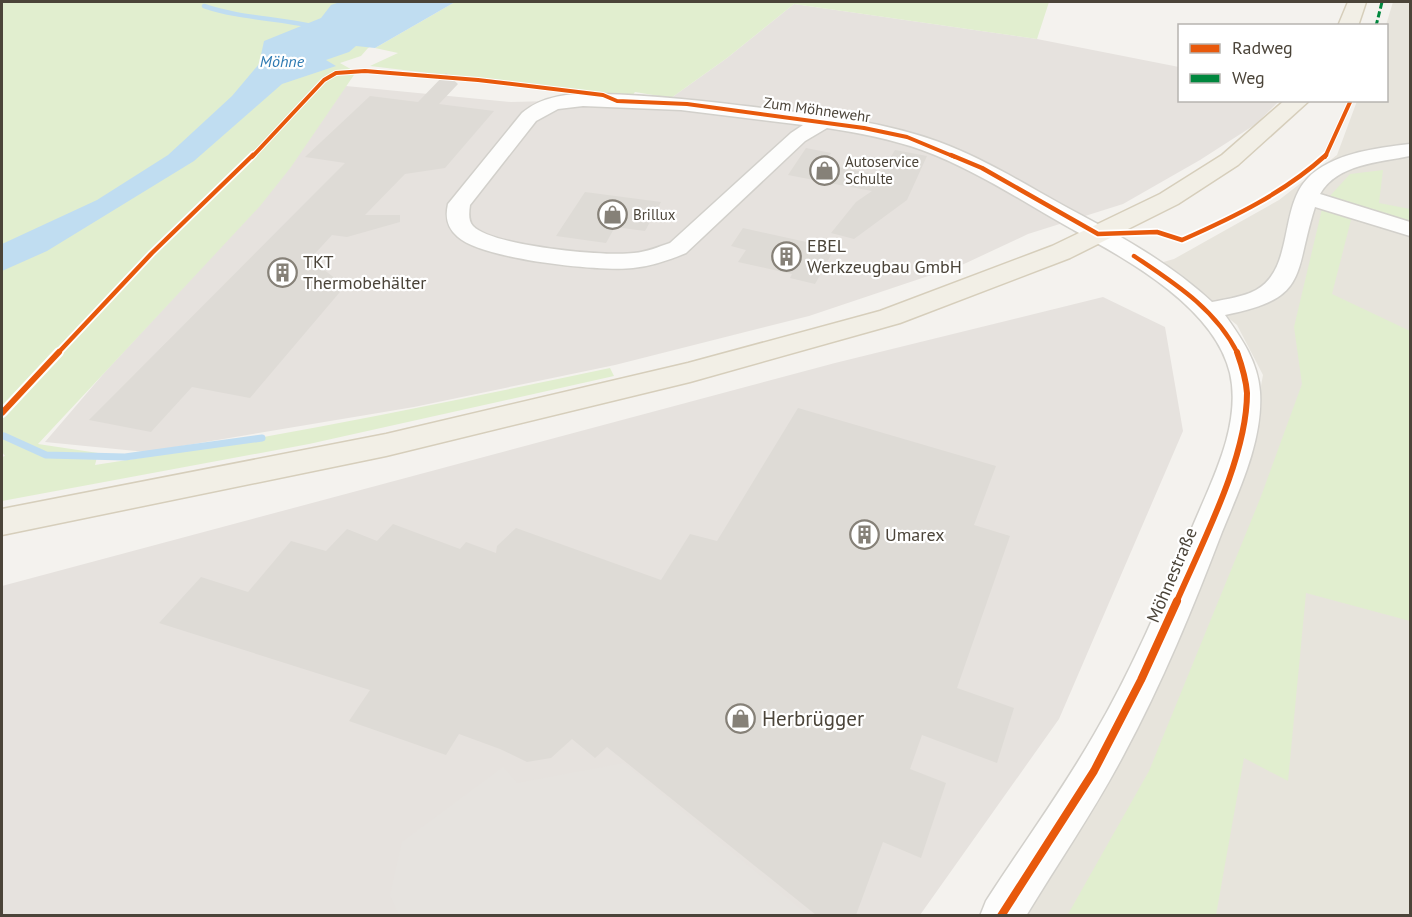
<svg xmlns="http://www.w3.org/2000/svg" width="1412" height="917" font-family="'PT Sans',sans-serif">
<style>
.residential{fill:#e7e4dc}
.industrial{fill:#e6e2de}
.green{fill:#e1eecf}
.parking{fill:#e6e3df}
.water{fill:#c0ddf1}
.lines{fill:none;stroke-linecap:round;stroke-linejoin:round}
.stream-far1{stroke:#c0ddf1;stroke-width:4.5}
.stream{stroke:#c0ddf1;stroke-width:7}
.building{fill:#dedbd6}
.minor-casing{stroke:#d2d0cb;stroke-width:3}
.major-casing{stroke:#d6cebb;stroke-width:3}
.minor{fill:#fdfdfc;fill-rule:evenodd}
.major{fill:#f2efe6;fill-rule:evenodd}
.quiet{stroke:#00873e;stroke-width:3;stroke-dasharray:6 3;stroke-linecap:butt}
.cycleway-far3-casing{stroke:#fff;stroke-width:6}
.cycleway-far2-casing{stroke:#fff;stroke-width:8}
.cycleway-far1-casing{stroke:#fff;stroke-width:10}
.cycleway-casing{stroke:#fff;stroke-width:11}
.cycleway-far3{stroke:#e8590c;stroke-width:4}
.cycleway-far2{stroke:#e8590c;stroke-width:4.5}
.cycleway-far1{stroke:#e8590c;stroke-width:6}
.cycleway{stroke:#e8590c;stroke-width:8}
.labels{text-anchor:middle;stroke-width:4.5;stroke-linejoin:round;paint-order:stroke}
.far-street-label{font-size:15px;fill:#4b4439;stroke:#fff}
.far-poi-label{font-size:15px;fill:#4b4439;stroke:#fff;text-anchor:start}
.far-water-label{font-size:16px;font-style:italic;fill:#2e7ab2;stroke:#fff}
.poi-label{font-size:18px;fill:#4b4439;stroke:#fff;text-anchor:start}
.street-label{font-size:18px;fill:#4b4439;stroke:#fff}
.near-poi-label{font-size:21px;fill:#4b4439;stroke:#fff;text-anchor:start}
</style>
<rect width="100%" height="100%" fill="#f4f2ee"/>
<!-- residential -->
<path class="residential" d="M1393,2H1410V915L1018,916L1253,429L1263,375L1237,325L1160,263L1174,259L1279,200L1337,155L1357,101L1386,100V25Z"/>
<!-- industrial -->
<path class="industrial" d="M794,4L1037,39L1179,67L1180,100L1279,101L1256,124L1200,160L1123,204L1028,234L964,264L809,316L615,365L414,407L146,452L45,442L105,372L239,227L346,86L511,102L671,98L727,58Z
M1103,297L1165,327L1183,431L1059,719L920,915L2,916V586L835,363Z"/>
<!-- green -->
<path class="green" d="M2,2H449L368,48L361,56L340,63L356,72L291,167L260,206L38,444L98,453L95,465C268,439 439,404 610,368L614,376L309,444L2,501V457L5,456L2,452Z
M455,2H1049L1037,39L794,4L727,58L671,98L635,92L631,97L370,66L398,53L375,48Z
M1383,170L1379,203L1410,209V223L1329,197L1350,174Z
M1322,209L1352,216L1332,294L1410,331V621L1306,593L1288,781L1244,758L1216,915L1067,916L1149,771L1260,499L1302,384L1294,327Z"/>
<!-- parking -->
<path class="parking" d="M624,763L808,915H399L390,895L402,842L503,767L517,783Z"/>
<!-- water -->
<path class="water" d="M340,2H455L375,48L356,46L349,52L326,60L336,66L282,84L194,161L47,251L2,271V244L97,200L168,155L232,96L259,64L264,41L321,18L331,5Z"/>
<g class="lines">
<!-- stream-far1 -->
<path class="stream-far1" d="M204,6C239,18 276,18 312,26"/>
<!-- stream -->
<path class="stream" d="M4,436L46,455L125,457L262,438"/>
</g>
<!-- building -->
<path class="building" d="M446,73L458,84L439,104L494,111L445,168L405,174L365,215H400V222L347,237L332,235L310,259L345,286L250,398L192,387L151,432L89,420L345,163L305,157L370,96L418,102Z
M806,148L831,153L814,180L788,175Z
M895,150L927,156L907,200L854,239L831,233L856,202L872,191L829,183L832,166L880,175Z
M585,192L661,202L645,231L615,227L606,243L556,236Z
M743,228L811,243L836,246L815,284L790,278L792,274L738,262L746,250L731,246Z
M798,408L996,466L974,525L1010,536L957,688L1014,708L997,763L922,735L910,769L946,783L921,858L883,842L856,915H816L607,747L595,758L572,739L551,758L527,762L500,749L459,734L446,755L349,721L370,690L159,623L201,577L248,592L291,541L326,551L347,529L377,541L393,524L460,549L466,542L496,553L497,546L516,528L661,580L690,534L717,541Z"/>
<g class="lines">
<defs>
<path id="minor" d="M599,94C657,95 713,102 771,109C827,116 885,122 939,142C985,159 1026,185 1068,208C1119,235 1170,263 1212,302C1227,299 1243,297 1256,290C1294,269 1279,209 1307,179C1331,153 1377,148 1410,144V156C1380,162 1337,164 1320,194L1410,222V236L1315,207C1293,276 1310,298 1225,315C1242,339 1258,362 1260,392C1263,440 1240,488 1222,532C1193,608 1162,684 1123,756C1094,811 1058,863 1026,916H980L986,901C1022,845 1062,791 1095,733C1133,668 1162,598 1192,528C1211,482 1242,425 1230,373C1214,306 1126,259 1070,228C1022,201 974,169 922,150C891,139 860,133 827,128L805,141L686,253C669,260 652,266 633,268C600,272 482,259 458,237C447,228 445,217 448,204L522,113C543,95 572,93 599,94ZM583,106L681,110L803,125L791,133L670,243C658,247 647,252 634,253C606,257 492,246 473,226C468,221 469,212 470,205L536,121L558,109Z"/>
<path id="major" d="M1348,2H1366L1358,26H1338Z
M1285,100H1310L1238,165L1178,204L1070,258L900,323L690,382L386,456L2,535V509L386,434L688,363L880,311L1052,246L1160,194L1222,155Z"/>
</defs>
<!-- minor casing -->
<use href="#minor" class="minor-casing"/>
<!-- major casing -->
<use href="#major" class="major-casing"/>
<!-- minor -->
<use href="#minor" class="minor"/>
<!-- major -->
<use href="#major" class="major"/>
<!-- quiet -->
<path class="quiet" d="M1376,26L1382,2"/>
<defs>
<path id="cycleway-far3" d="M252,157L324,80L336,73L365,71L478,80L603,95L617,101L687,104L864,128L907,137L955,157
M1325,157L1351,100"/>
<path id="cycleway-far2" d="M951,155L982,168L1098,234L1157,232L1182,240C1234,217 1284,193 1326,155
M1134,256C1174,283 1216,309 1238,354
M57,354L152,253L253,155"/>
<path id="cycleway-far1" d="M2,413L59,352
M1176,603C1202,543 1247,458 1247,393C1246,379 1242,366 1237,352"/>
<path id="cycleway" d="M1001,916L1094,771L1141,680L1177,601"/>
</defs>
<!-- cycleway-far3 casing -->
<use href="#cycleway-far3" class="cycleway-far3-casing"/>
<!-- cycleway-far2 casing -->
<use href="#cycleway-far2" class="cycleway-far2-casing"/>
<!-- cycleway-far1 casing -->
<use href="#cycleway-far1" class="cycleway-far1-casing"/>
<!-- cycleway casing -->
<use href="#cycleway" class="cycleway-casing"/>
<!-- cycleway-far3 -->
<use href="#cycleway-far3" class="cycleway-far3"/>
<!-- cycleway-far2 -->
<use href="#cycleway-far2" class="cycleway-far2"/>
<!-- cycleway-far1 -->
<use href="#cycleway-far1" class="cycleway-far1"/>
<!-- cycleway -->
<use href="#cycleway" class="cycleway"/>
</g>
<!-- icons -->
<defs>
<symbol id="shop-ring" viewBox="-11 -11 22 22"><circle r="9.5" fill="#fff" stroke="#868178" stroke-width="1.5"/><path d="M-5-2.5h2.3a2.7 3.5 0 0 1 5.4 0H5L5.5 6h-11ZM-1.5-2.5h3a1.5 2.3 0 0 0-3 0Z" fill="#868178"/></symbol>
<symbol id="building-ring" viewBox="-11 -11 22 22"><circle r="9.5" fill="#fff" stroke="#868178" stroke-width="1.5"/><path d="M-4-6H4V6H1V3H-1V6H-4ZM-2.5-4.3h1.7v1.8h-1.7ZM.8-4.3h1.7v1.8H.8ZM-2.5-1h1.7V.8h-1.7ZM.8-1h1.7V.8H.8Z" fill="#868178"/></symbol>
</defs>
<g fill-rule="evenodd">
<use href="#shop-ring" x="808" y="154" width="33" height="33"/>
<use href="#shop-ring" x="596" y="198" width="33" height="33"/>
<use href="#building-ring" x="770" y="240" width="33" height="33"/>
<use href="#building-ring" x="266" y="256" width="33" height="33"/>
<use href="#building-ring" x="848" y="518" width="33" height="33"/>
<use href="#shop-ring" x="724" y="702" width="33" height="33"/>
</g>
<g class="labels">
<!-- far-street labels -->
<g class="far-street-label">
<text transform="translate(817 110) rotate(8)" y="5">Zum Möhnewehr</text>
</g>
<!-- far-poi labels -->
<g class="far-poi-label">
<text x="845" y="167">Autoservice<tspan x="845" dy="17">Schulte</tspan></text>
<text x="633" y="220">Brillux</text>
</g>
<!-- far-water labels -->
<g class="far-water-label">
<text x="282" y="67">Möhne</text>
</g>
<!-- poi labels -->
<g class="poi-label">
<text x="807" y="252">EBEL<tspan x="807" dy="21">Werkzeugbau GmbH</tspan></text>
<text x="303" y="268">TKT<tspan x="303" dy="21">Thermobehälter</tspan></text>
<text x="885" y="541">Umarex</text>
</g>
<!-- street labels -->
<g class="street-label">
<text transform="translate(1172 575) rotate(-67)" y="6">Möhnestraße</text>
</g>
<!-- near-poi labels -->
<g class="near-poi-label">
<text x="762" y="726">Herbrügger</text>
</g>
</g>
<!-- border -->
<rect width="1412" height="917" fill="none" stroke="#4b4439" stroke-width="6"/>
<!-- legend -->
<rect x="1178" y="24" width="210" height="78" fill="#ffffff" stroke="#b7b4b0" stroke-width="1.5"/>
<rect x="1190" y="44" width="30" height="9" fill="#e8590c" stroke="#b7b4b0" stroke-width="1.5"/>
<text x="1232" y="54" font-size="18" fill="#4b4439">Radweg</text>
<rect x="1190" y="74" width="30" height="9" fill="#00873e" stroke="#b7b4b0" stroke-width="1.5"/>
<text x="1232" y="84" font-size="18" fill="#4b4439">Weg</text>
</svg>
